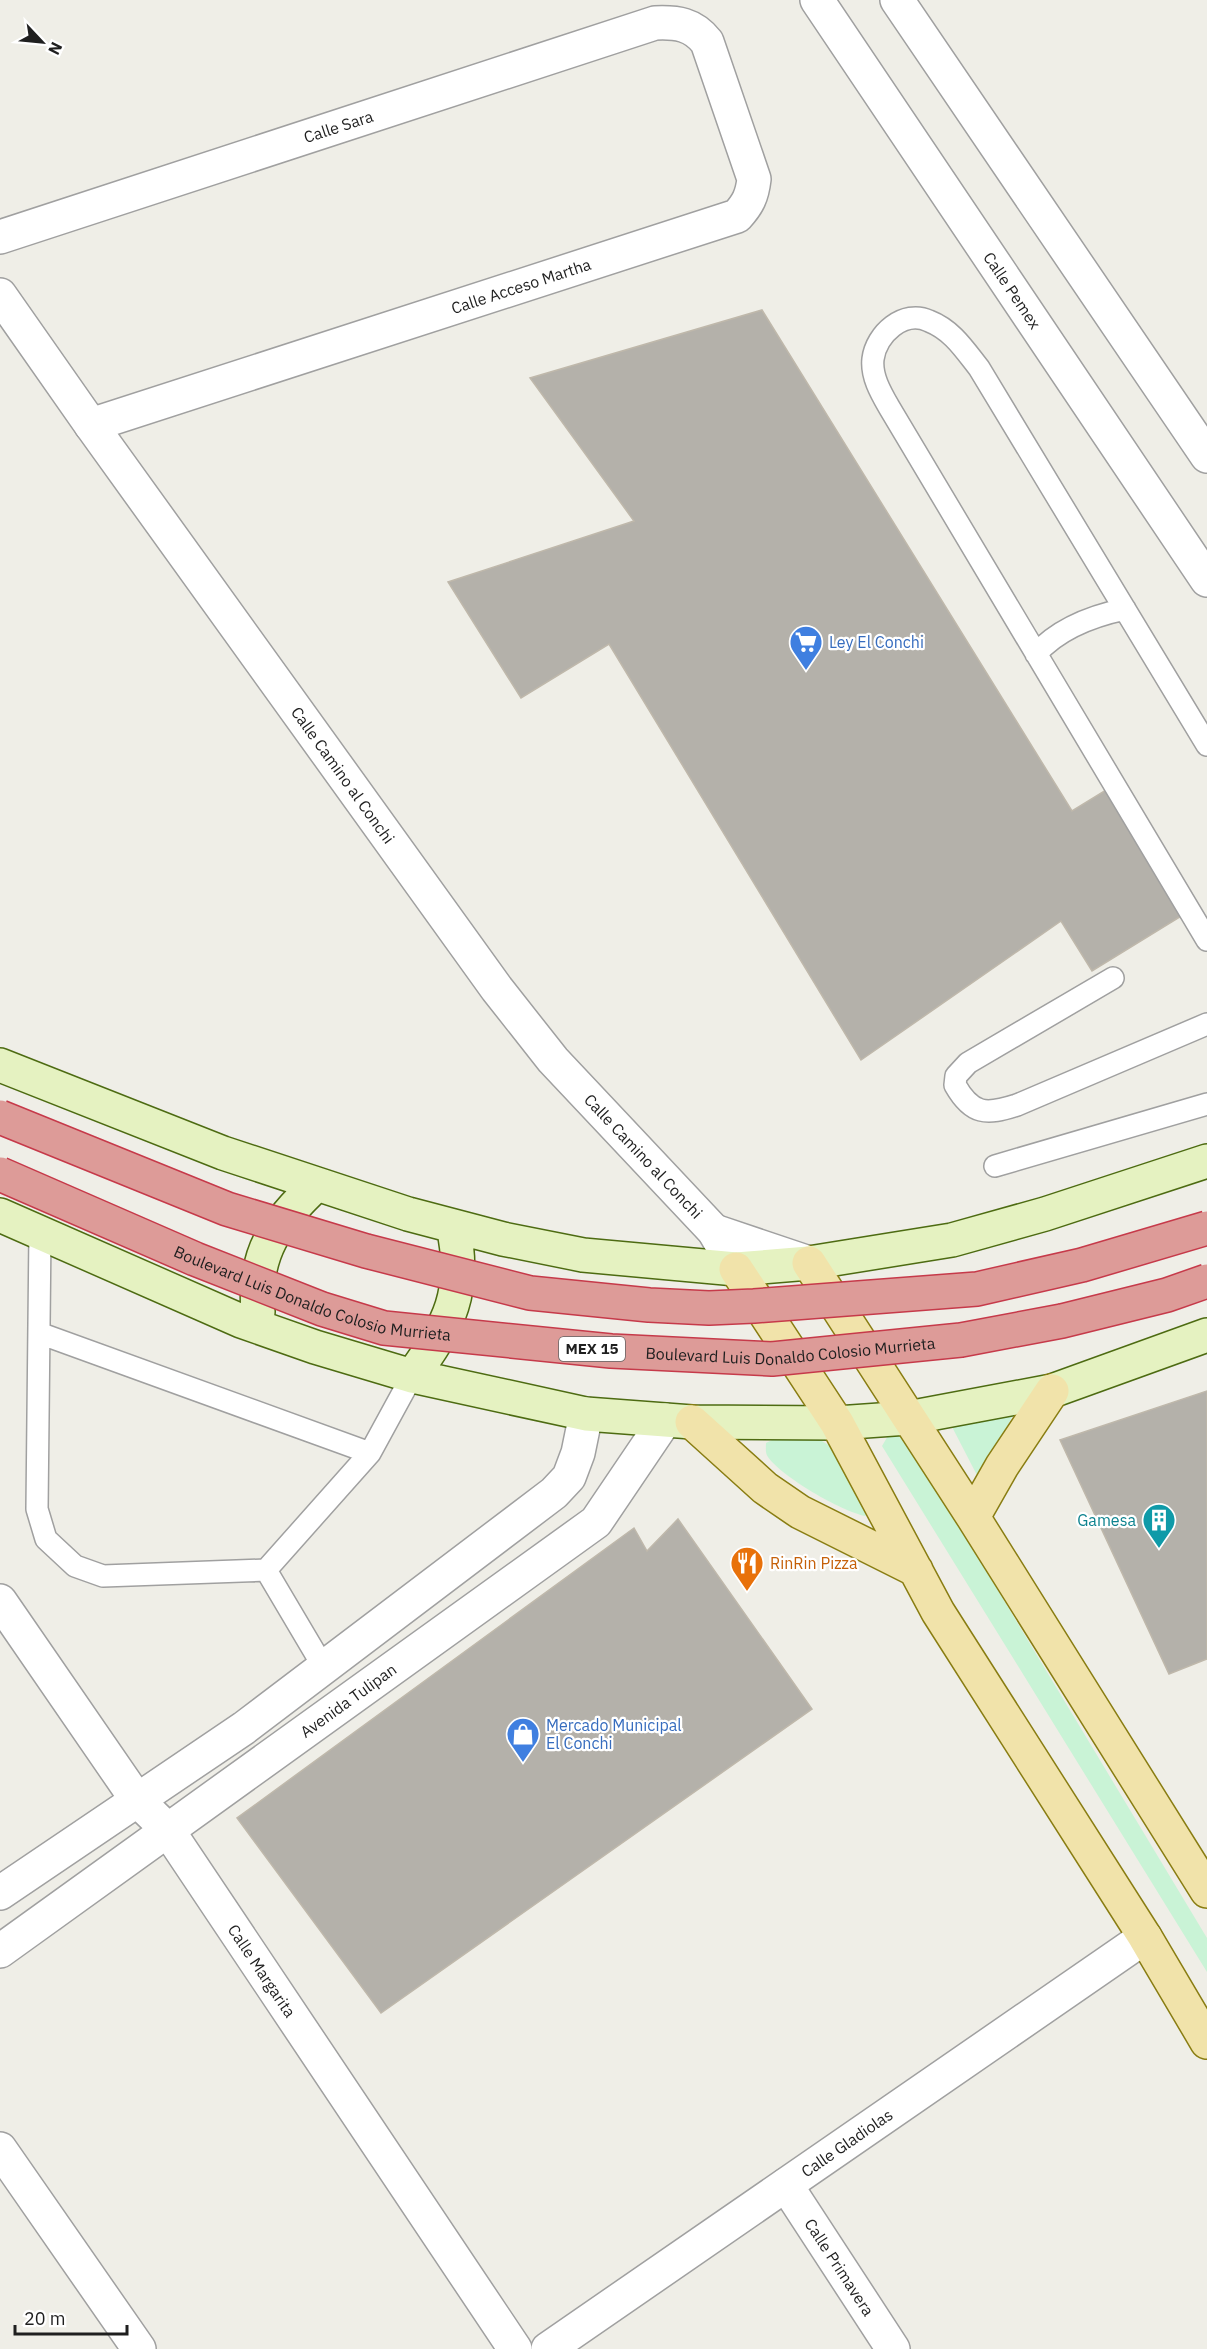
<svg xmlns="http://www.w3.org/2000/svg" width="1207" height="2349" font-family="'IBM Plex Sans',sans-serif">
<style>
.park{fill:#c9f3d6}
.building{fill:#b4b1aa;stroke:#bfb8ab;stroke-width:1.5}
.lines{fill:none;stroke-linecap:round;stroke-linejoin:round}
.lane-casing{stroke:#a0a0a0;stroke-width:24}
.street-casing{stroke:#a0a0a0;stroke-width:36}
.secondary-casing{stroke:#4d6b12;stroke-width:36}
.primary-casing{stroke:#897d12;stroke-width:36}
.lane{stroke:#fff;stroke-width:21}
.street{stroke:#fff;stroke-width:33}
.secondary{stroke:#e5f2c1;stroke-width:33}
.primary{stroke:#f1e3aa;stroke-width:33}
.highway-bridge-casing{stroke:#c63a4a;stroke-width:36;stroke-linecap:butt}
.highway-bridge{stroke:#dd9b98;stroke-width:33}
.labels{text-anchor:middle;stroke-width:4.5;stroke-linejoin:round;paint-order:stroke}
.shield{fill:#fff;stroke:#626262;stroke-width:1.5}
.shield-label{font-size:15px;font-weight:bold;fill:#1f1f1f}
.street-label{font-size:16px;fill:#1f1f1f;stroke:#fff}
.shop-label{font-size:16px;fill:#366cbe;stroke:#fff;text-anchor:start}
.culture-label{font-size:16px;fill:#0d838f;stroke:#fff;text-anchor:end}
.food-label{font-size:16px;fill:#c56008;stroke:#fff;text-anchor:start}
</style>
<rect width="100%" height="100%" fill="#efeee7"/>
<!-- park -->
<path class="park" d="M1018,1404L981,1483L949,1421Z
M798,1427L832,1447L880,1504L865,1516C841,1511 782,1477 768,1457C765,1453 766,1448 766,1443Z
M889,1434L905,1436L1207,1938V1972L882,1446Z"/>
<!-- building -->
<path class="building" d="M762,310L1072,811L1106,790L1183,915L1092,971L1061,921L861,1060L609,644L521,698L448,582L634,521L530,378Z
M1207,1391V1659L1169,1674L1060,1440Z
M678,1519L812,1709L381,2013L237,1818L634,1528L647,1551Z"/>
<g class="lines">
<defs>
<path id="lane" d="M1036,654C1059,628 1092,616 1125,609
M1207,745L979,368C964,349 952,330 929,321C904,309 876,334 873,359C871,376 881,393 889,407L1207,940
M1113,978L968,1063L956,1076L955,1085C972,1115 986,1115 1017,1105L1207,1024
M995,1166L1207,1104
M40,1232L37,1509L46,1539L75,1566L103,1576L266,1570L370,1453L412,1376
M39,1333L370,1453
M266,1570L324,1668"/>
<g id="street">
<path id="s1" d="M817,0L1207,580"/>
<path d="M897,0L1207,456"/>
<path id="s2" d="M0,237L655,23C677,22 693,24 707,42L754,179C752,196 748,204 737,216L91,425"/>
<path id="s3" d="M0,295L91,425L497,989L553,1060L714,1231L736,1269"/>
<path d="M714,1231L809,1263"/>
<path id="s4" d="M0,1601L137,1800L167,1829L515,2349"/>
<path d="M0,1893L244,1728L554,1493L569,1477L578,1453L586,1414"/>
<path id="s5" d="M0,1951L596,1522L665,1420"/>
<path d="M0,2149L139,2349"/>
<path id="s6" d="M786,2185L893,2349"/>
<path id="s7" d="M548,2349L1145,1937"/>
</g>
<path id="secondary" d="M0,1065L223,1153L408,1214L503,1239L583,1255L736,1269L809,1263L952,1240L1045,1214L1207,1161
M0,1215L241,1321L315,1347L412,1376L586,1414L692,1422L837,1423L908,1418L1052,1391L1207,1335
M258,1312C253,1253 276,1222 317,1184
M412,1376C450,1325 467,1290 453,1226"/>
<path id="primary" d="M809,1263L973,1517L1207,1891
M736,1269L837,1423L938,1612L1145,1937L1207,2042
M692,1422L765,1488L800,1512L916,1570
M973,1517L1002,1466L1052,1391"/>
</defs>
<!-- lane casing -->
<use href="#lane" class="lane-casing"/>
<!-- street casing -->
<use href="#street" class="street-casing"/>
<!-- secondary casing -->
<use href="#secondary" class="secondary-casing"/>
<!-- primary casing -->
<use href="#primary" class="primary-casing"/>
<!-- lane -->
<use href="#lane" class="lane"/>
<!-- street -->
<use href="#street" class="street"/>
<!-- secondary -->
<use href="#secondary" class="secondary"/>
<!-- primary -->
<use href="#primary" class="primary"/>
<defs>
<g id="highway-bridge">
<path d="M0,1117L227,1209L366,1251L530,1293L649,1305L709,1308L754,1306L977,1289L1082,1265L1207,1228"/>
<path id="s8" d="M0,1174L195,1259L322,1309L384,1328L611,1351L772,1359L961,1340L1062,1321L1167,1295L1207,1281"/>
</g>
</defs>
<!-- highway-bridge casing -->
<use href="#highway-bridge" class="highway-bridge-casing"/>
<!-- highway-bridge -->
<use href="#highway-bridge" class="highway-bridge"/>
</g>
<!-- icons -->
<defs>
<symbol id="supermarket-pin" viewBox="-11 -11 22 30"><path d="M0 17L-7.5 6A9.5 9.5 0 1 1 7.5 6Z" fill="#3f7fe0" stroke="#fff"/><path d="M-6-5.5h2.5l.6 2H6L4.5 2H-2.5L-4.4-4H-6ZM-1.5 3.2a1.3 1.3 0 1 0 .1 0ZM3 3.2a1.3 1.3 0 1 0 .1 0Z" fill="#fff"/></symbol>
<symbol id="building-pin" viewBox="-11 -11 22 30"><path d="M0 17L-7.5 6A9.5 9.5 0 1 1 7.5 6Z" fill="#0f9aa8" stroke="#fff"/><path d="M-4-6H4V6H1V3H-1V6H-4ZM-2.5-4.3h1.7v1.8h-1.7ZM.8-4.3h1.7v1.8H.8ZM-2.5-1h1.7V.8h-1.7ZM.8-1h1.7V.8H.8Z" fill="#fff"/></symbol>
<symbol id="restaurant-pin" viewBox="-11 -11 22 30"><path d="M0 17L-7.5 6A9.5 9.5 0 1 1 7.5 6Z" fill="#e8710a" stroke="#fff"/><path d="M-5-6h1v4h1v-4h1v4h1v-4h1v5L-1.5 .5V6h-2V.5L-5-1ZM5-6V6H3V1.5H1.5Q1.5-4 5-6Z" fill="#fff"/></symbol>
<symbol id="shop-pin" viewBox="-11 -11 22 30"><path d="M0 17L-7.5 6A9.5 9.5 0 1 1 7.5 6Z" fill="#3f7fe0" stroke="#fff"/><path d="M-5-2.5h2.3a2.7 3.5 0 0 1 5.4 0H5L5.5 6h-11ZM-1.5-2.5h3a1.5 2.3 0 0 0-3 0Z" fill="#fff"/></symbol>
</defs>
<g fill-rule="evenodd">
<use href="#supermarket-pin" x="787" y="623" width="38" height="52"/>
<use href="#building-pin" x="1140" y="1501" width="38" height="52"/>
<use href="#restaurant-pin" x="728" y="1544" width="38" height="52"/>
<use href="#shop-pin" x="504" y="1715" width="38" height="52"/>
</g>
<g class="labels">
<!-- shield labels -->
<rect class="shield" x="559" y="1337" width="66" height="24" rx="4.5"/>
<g class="shield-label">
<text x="592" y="1354">MEX 15</text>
</g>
<!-- street labels -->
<g class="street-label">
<text dy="6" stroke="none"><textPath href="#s2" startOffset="356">Calle Sara</textPath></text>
<text transform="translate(521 286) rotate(-18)" y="6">Calle Acceso Martha</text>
<text dy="6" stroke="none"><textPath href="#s1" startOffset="350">Calle Pemex</textPath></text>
<text dy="6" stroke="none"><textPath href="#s3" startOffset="590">Calle Camino al Conchi</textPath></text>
<text dy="6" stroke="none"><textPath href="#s3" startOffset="1076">Calle Camino al Conchi</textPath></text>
<text dy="6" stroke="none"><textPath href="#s8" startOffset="336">Boulevard Luis Donaldo Colosio Murrieta</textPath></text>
<text dy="6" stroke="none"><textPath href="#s8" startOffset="822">Boulevard Luis Donaldo Colosio Murrieta</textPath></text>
<text dy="6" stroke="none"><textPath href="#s5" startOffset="429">Avenida Tulipan</textPath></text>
<text dy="6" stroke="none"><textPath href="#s4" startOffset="454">Calle Margarita</textPath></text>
<text dy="6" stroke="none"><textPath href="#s7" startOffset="363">Calle Gladiolas</textPath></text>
<text dy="6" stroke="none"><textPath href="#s6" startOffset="98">Calle Primavera</textPath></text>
</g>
<!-- shop labels -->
<g class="shop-label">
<text x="829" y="648">Ley El Conchi</text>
<text x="546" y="1731">Mercado Municipal<tspan x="546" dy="18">El Conchi</tspan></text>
</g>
<!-- culture labels -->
<g class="culture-label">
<text x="1136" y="1526">Gamesa</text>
</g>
<!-- food labels -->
<g class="food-label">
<text x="770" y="1569">RinRin Pizza</text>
</g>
</g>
<!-- north arrow -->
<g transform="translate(42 42) rotate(116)" stroke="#ffffff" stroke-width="4.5" paint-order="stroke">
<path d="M0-4.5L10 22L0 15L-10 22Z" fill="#1f1f1f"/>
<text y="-9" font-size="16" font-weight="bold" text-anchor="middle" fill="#1f1f1f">N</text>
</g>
<!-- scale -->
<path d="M15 2325v9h112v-9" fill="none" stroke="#1f1f1f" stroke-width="3"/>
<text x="24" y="2325" font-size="18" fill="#1f1f1f" stroke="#ffffff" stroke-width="4.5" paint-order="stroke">20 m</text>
</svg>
